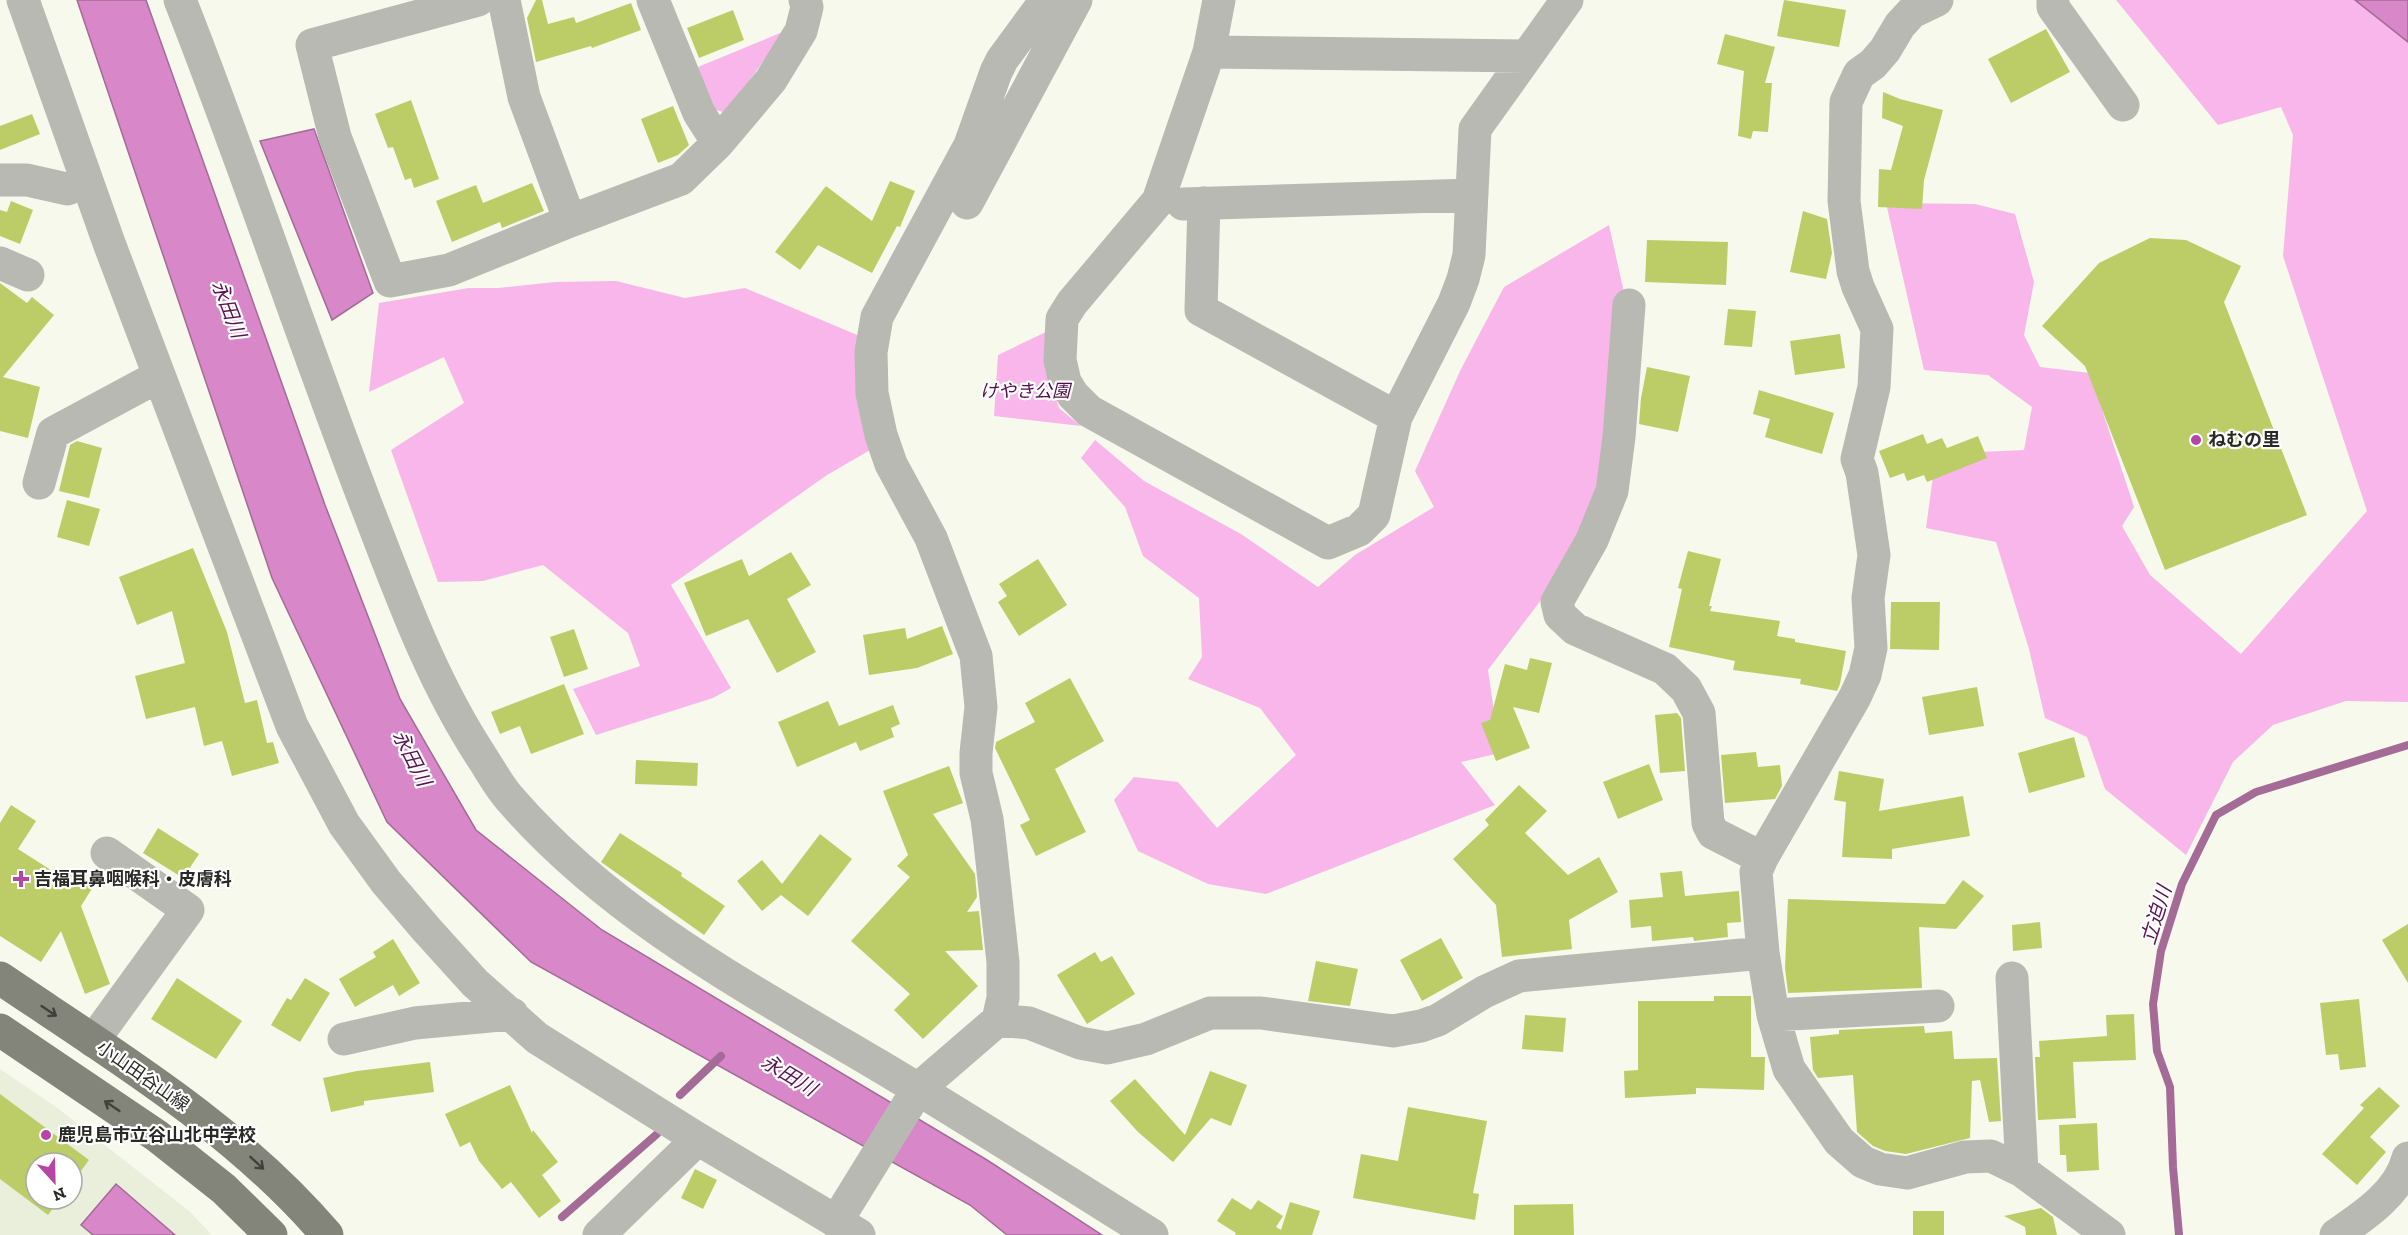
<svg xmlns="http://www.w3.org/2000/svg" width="2408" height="1235" font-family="'Zilla Slab','Noto Sans JP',serif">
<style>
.built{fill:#eaefdb;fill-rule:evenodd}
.green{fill:#f8b6ea}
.water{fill:#d887c8;stroke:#a46b97;stroke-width:1.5}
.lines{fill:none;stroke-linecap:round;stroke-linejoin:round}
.stream{stroke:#a46b97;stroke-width:8}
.building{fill:#bccd67}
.minor{stroke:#b8b9b3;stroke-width:33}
.major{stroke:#83857b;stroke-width:33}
.oneway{stroke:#40413a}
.poi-dot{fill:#b546a4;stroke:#fff;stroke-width:2}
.labels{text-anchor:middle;stroke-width:4.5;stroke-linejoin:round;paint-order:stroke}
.park-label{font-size:18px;font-style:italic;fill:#540a4b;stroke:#fff}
.poi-label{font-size:18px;font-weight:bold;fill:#292a25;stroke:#fff;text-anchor:start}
.street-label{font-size:18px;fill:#292a25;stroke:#fff}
.water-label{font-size:20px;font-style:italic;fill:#591150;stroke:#fff}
</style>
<rect width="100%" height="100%" fill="#f6f9ec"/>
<!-- built -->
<path class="built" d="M0,1069L56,1107L189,1211L212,1235H0ZM36,1163H72V1199H36Z"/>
<!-- green -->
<path class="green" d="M2116,0H2355L2408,42V702L2346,701L2273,725L2233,762L2186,855L2105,789L2087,737L2045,718L2029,649L1996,542L1926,528L1936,454L2024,450L2032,407L1988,375L1924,370L1886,203L1975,204L2015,214L2034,282L2024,335L2040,367L2090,373L2134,507L2122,526L2150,575L2241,654L2367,511L2283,256L2293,135L2281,107L2218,125Z
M785,31L726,113L713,109L698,67Z
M1609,225L1629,315L1606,514L1488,670L1500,753L1461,762L1495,805L1266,894L1208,884L1138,851L1114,800L1134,777L1178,782L1217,828L1296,755L1260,708L1188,679L1202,657L1199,598L1143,556L1125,507L1081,458L1095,440L1144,481L1241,534L1318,587L1355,555L1434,507L1415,471L1461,369L1504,287Z
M616,281L685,298L745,288L862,337L872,449L827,475L671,585L731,688L713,698L596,735L573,689L640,666L628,633L543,565L483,581L438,582L391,450L464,403L444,357L369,392L379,303L469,288H498L555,282Z
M1050,330L1053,389L1059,408L1081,426L994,416L998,355Z"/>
<!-- water -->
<path class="water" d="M77,0H146L325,505L400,699L476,830L602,930L987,1160L1102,1235H1007L970,1205L531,962L387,822L272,578Z
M2355,0H2408V42Z
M314,129L373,293L332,320L260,141Z
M116,1184L175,1235H93L81,1225Z"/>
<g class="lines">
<!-- stream -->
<path class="stream" d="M680,1095L721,1056
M562,1217L657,1134
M2179,1235L2173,1167L2170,1087L2157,1051L2153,1004L2161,951L2182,884L2216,815L2256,792L2408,745"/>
</g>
<!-- building -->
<path class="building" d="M536,0H542L548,24L574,17L576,23L631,3L641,30L592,48L591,46L536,62L527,18Z
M1784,0L1846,10L1839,47L1777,36Z
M733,10L744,40L699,58L687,28Z
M2046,29L2070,72L2011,103L1988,59Z
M1725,34L1775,47L1765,83H1772L1768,132L1753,131L1751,139L1738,136L1744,71L1717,64Z
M1883,92L1900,99L1943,110L1924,180L1922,209L1878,207L1879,169L1891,170L1903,126L1882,118Z
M411,100L439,179L414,188L411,178L405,180L393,147L388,148L375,114Z
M673,106L689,145L678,155L658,163L641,119Z
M32,114L40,134L0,150V126Z
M890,181L915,191L900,227L897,226L872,273L818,245L800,270L775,252L826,186L872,221Z
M532,183L544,211L502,228L500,222L452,242L436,201L476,185L483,203Z
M11,201L33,210L20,244L0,236V210L7,212Z
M1803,211L1827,219L1832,253L1826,279L1790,272Z
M2150,238L2186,240L2241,266L2224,302L2307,515L2165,570L2085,366L2042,326L2099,263Z
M1647,240L1728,242L1726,285L1645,282Z
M0,283L27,303L32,297L54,315L3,377L40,387L28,438L0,431Z
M1728,309L1756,311L1752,347L1724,345Z
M1840,334L1845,368L1795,375L1790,341Z
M1647,367L1690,376L1678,432L1639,424L1641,398Z
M1759,390L1834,413L1822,454L1765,437L1770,419L1753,414Z
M1923,434L1927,444L1942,438L1947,448L1978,436L1987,458L1927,482L1924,475L1907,481L1904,473L1890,478L1879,451Z
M77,441L102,448L89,498L59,491L70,445Z
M67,500L100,509L89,546L57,537Z
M193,548L227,632L245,703L257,700L267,743L273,742L279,763L232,776L222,741L204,746L195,707L146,719L135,676L185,663L172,611L137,625L119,577Z
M1688,551L1721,559L1709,606H1712L1710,611L1780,621L1777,636L1795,639V642L1846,651L1840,684L1837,691L1800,684L1801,679L1733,670L1735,661L1669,647L1682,589L1678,588Z
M791,552L811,585L787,599L816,652L777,673L748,619L706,636L684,583L742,559L749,576Z
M1038,559L1067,605L1019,636L998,602L1007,596L999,584Z
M1891,602H1940L1939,650L1890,649Z
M942,626L953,654L917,668L869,675L863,635L905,628L907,639Z
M574,629L588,669L564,677L550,637Z
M1530,658L1552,663L1539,713L1513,707L1530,748L1496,761L1481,723L1490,720L1505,664L1527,670Z
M1070,678L1104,741L1055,769L1086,832L1036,856L1020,825L1030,820L995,748L996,742L1035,722L1025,703Z
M564,684L584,734L531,754L520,726L500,734L491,712Z
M1977,687L1984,726L1929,735L1922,697Z
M828,701L839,726L893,705L900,724L891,728L894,737L860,751L856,742L797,767L778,722Z
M1677,713L1681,718L1685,771L1660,773L1655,715Z
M2074,737L2085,777L2029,793L2018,753Z
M1756,752L1758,767L1780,765L1782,786L1775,799L1725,803L1721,755Z
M636,760L698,763L697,786L635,784Z
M1649,764L1663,800L1618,819L1603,782Z
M949,766L963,803L933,814L975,874L977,897L967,912L979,911L983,950L945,951L978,986L923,1039L894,1010L910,994L851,941L910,877L897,866L908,855L883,791Z
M1839,771L1884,779L1879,811L1963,796L1970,836L1892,849V859L1842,857L1846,802L1834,800Z
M1519,785L1547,811L1525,833L1568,875L1599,857L1618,892L1569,920L1572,949L1502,957L1496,905L1453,859L1489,825L1485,820Z
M11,805L36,821L18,849L62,877L66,870L93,887L81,906L110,984L85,994L61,931L41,962L0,936V823Z
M158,828L199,854L183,878L143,853Z
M620,833L682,873L681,876L725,906L704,935L601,862Z
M820,834L852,859L808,916L781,895L762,911L737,881L762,860L782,884Z
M1682,871L1685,896L1739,891L1741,922L1727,923L1728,937L1694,941L1693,937L1652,941L1651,926L1631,928L1629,900L1663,897L1660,873Z
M1963,880L1984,896L1956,929L1919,927L1922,988L1788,993L1785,968L1788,899L1945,904Z
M2040,922L2042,948L2013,951L2012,925Z
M2408,924V983L2382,940Z
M1441,938L1463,978L1422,1001L1400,960Z
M393,939L420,983L399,996L393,985L355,1007L339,979L376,957L373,952Z
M1095,952L1101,962L1112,956L1135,994L1087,1024L1057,975Z
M1316,961L1358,969L1350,1006L1308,1001Z
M177,978L242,1021L216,1059L151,1019Z
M305,978L330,993L300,1042L271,1025L287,998L291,1000Z
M1714,996H1751V1057H1765L1764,1090L1696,1088V1094L1625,1098L1624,1071L1638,1070V1001H1714Z
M2359,999L2366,1067L2340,1070L2338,1054L2326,1055L2320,1003Z
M2134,1014L2136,1060L2073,1062L2076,1118L2038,1120L2035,1057H2040L2039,1041L2107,1036L2106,1015Z
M1525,1015L1566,1018L1563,1052L1522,1049Z
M1924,1026L1925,1033L1952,1031L1954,1059L1997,1058L2001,1121L1989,1122L1980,1080L1972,1081L1970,1138L1906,1154L1885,1151L1873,1146L1857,1132L1853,1075L1818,1078L1813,1070L1810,1037L1839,1034V1030Z
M430,1062L434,1092L364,1101V1105L331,1112L323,1078L357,1071Z
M1210,1071L1247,1085L1231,1126L1211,1118L1173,1162L1138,1132L1110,1101L1135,1079L1185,1135Z
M510,1085L532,1133L533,1130L558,1162L542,1175L561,1201L539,1218L511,1182L502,1189L479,1161L470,1142L460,1147L445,1114Z
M2379,1087L2400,1106L2370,1137L2386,1152L2357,1185L2322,1154L2364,1108L2360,1105Z
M0,1094L89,1160L72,1183V1163H36V1199H60L48,1215L0,1179Z
M1408,1107L1487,1121L1473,1193L1479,1194L1475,1220L1353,1198L1361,1154L1398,1161Z
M2097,1123L2099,1170L2067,1172L2066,1155H2060L2059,1125Z
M695,1169L717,1180L703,1209L681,1198Z
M1232,1198L1251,1210L1258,1200L1283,1216L1276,1227L1281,1230L1290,1202L1320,1211L1312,1235H1235L1236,1233L1217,1221Z
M1573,1204L1574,1235H1514V1205Z
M2041,1208L2053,1217L2057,1235H2026L2025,1227L2004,1216Z
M1913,1211H1944V1235H1913Z"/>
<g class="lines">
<!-- minor -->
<path class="minor" d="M23,0L109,243L292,726L344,824L386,882L427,930L475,983L537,1038L698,1139L859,1235
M180,0C248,172 305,348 372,520C404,603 434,685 483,759C492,773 500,788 511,800C612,916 748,988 878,1065C970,1120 1061,1178 1152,1235
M478,0L312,45L335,137L390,281L449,270L570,221L681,179L718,143L771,80L801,31L807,7L805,0
M504,0L524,97L570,221
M653,0L699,113L718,143
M1219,0L1209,52L1158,201L1072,303L1062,319L1060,360L1065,382L1073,395L1089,411L1328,543L1359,530L1374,515L1396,417L1454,303L1463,279L1469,255L1475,129L1567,0
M1937,0L1912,12L1900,25L1885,50L1873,64L1859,74L1846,102L1844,201L1853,271L1858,287L1877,329L1874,387L1857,459L1862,473L1874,555L1868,598L1871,648L1865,675L1855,697L1762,858L1756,872L1763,953L1773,1015L1789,1069L1839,1141L1863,1162L1880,1169L1907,1173L1965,1157L1991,1156L2022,1171L2109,1235
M2053,0V7L2123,105
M1209,52L1527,56
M0,180H27L67,189L86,182
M967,203L1076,0
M1204,203L1201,310L1396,417
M1183,204L1472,195
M0,263L28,275
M1629,305L1619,437L1612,491L1592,540L1557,602L1560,615L1575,629L1665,669L1686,689L1699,713L1708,823L1713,833L1762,858
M39,483L53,433L159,376
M2012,978L2022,1171
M1773,1015L1938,1006
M998,1020L1029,1023L1080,1043L1107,1048L1146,1039L1210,1013H1261L1393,1031L1421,1026L1438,1020L1484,992L1519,976L1763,953
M344,1039L415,1023L512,1014
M93,1041L188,910L107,853
M836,1222L918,1089L998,1020L1003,998V962L990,843L987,819L976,773V753L981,707L976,656L931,538L891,464L881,435L872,393L871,352L877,317L970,145L996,72L1002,60L1046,0
M599,1235L698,1139
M2336,1235C2364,1216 2399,1193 2408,1158"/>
<!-- major -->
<path class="major" d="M0,978C114,1055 237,1129 327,1235
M0,1030L157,1136L224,1189L271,1235"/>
</g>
<!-- one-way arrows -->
<defs><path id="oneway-shaft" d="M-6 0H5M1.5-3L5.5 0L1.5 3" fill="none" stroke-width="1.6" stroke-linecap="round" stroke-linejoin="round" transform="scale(1.5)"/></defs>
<g class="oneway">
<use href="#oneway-shaft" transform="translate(49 1011) rotate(34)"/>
<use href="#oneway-shaft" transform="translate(112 1106) rotate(-146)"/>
<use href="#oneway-shaft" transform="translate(257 1163) rotate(43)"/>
</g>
<!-- markers -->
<g class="poi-dot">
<circle cx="2196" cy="440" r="6"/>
<path d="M18 870h6v6h6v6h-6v6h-6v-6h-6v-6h6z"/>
<circle cx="46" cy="1135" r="6"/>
</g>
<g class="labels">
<!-- park labels -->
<g class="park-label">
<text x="1025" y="397">けやき公園</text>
</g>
<!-- poi labels -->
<g class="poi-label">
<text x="2208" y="446">ねむの里</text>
<text x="34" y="885">吉福耳鼻咽喉科・皮膚科</text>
<text x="58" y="1141">鹿児島市立谷山北中学校</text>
</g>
<!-- street labels -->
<g class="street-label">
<text transform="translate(143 1076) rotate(35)" y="6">小山田谷山線</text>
</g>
<!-- water labels -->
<g class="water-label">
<text transform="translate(229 309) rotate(69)" y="7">永田川</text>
<text transform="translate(412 758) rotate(63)" y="7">永田川</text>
<text transform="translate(2156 915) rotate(-73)" y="7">立迫川</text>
<text transform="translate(789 1075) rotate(31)" y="7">永田川</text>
</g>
</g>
<!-- north arrow -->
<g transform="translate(54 1181) rotate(158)"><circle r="28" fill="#ffffff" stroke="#a9aaa8" stroke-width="1.5"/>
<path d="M0-4.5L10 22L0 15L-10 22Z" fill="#b546a4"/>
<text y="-9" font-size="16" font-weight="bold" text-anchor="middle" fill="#292a25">N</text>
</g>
</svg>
